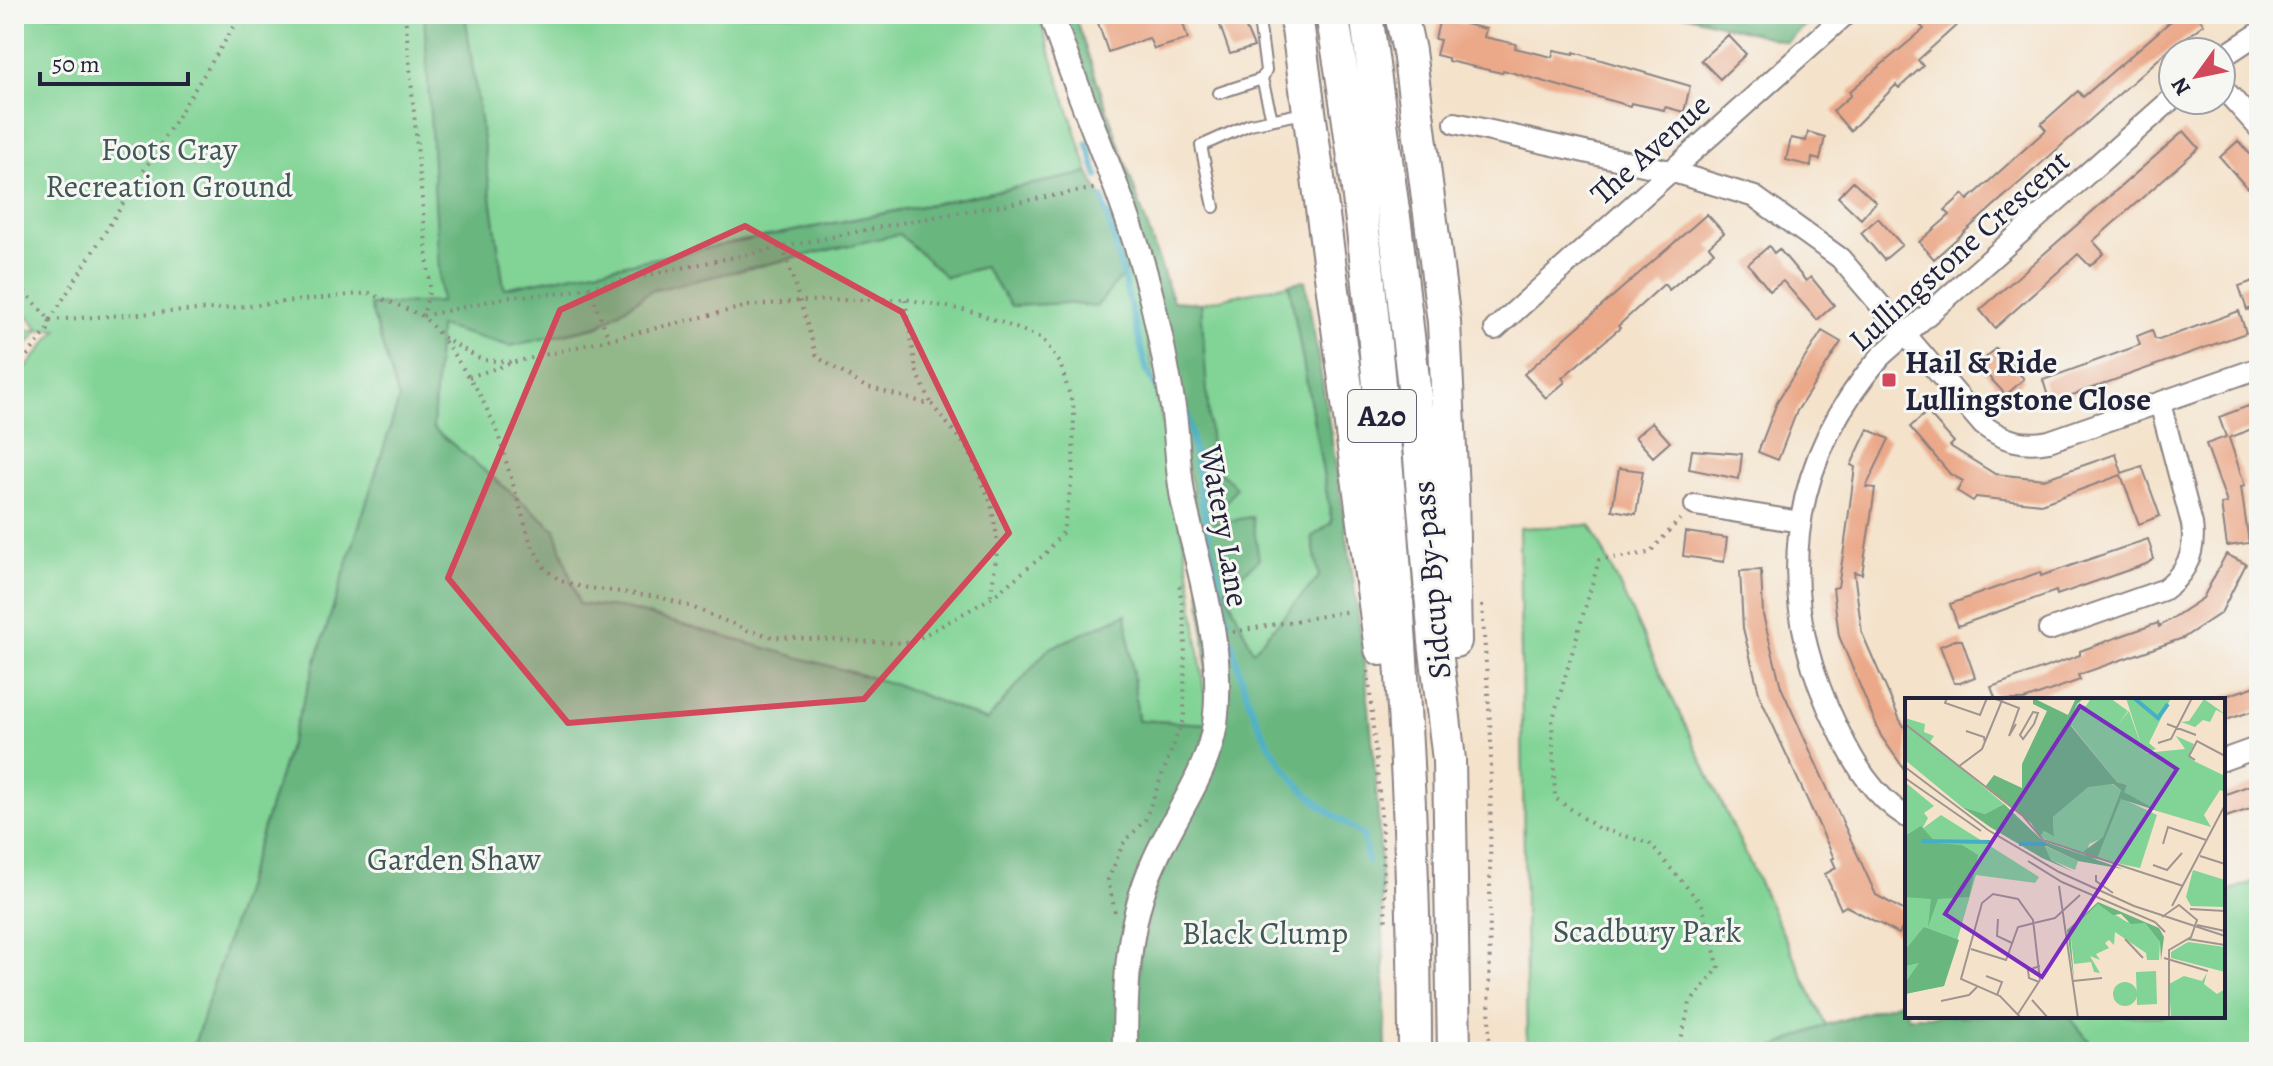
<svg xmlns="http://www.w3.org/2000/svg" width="2273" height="1066" font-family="Alegreya,serif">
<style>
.green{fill:#82d496;stroke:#527b68;stroke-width:2}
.forest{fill:#69b67f;stroke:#466c5d;stroke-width:2}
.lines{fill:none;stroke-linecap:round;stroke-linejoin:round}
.stream{stroke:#46aec5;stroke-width:6}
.building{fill:#eba989}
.service-casing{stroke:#8b8282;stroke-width:14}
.minor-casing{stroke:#8b8282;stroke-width:24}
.tertiary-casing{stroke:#8b8282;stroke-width:28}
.trunk-casing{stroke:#8b8282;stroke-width:36}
.path{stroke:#8b8282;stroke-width:4;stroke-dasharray:2 6;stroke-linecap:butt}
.service{stroke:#fff;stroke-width:10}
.minor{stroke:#fff;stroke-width:20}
.tertiary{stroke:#fff;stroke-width:24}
.trunk{stroke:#fff;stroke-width:32}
.marked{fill:#d1495b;fill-opacity:0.2;stroke:#d1495b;stroke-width:6;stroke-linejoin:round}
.poi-dot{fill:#d1495b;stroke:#f6f6f2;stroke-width:3}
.labels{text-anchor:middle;stroke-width:6;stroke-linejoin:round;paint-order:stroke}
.shield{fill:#f6f6f2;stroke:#626272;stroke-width:2}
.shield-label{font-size:30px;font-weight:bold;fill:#22223b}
.park-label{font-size:32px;fill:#3f5756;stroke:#f6f6f2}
.street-label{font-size:32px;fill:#22223b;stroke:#f6f6f2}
.poi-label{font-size:32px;font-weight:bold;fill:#22223b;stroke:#f6f6f2;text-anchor:start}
.inset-river{fill:none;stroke:#46aec5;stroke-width:4}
.inset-road{fill:none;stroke:#a09591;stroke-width:2}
.view{fill:#7b2cbf;fill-opacity:0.15;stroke:#7b2cbf;stroke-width:4}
.inset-edge{fill:none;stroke:#22223b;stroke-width:4}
</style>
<rect width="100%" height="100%" fill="#f6f6f2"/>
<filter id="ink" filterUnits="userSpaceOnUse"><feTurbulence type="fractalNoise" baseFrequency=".0125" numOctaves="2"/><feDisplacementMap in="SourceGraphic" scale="16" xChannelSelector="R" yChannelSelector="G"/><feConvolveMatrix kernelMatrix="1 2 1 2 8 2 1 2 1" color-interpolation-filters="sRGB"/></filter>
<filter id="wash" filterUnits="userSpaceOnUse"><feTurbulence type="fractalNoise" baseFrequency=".006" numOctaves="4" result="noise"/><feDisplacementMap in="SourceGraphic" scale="32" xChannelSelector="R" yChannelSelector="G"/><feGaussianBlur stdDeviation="1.8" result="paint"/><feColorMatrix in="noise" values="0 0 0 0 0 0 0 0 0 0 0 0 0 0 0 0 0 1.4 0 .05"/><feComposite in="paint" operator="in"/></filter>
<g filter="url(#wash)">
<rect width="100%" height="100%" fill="#f4e2ca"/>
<!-- green -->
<path class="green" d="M14,14H425L441,302L370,306L399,400L195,1042L182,1052H14V382L58,329L39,330L14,361V323L30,331L39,329L14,299Z
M465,14H1038L1089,173L504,288Z
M899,233L946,277L984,267L1012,306L1065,303L1096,307L1134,262L1190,577L1208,724L1138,720L1126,615L1048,649L987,721L897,685L626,609L579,604L555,529L433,428L439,326L511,346L599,326L650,291Z
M1289,284L1332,523L1312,537L1319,577L1253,652L1225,589L1252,517L1214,523L1201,303Z
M1591,525L1826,1025L1907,1000V1016H2223V893L2259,880V1052H1527L1519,528Z"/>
<!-- forest -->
<path class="forest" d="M424,14H465L504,288L1089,173L1134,262L1096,307L1065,303L1011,306L984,267L946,277L899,234L650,291L599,326L510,346L439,326L433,428L555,529L579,604L626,609L897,685L987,721L1048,649L1126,614L1138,720L1208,724L1198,759L1146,860L1117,1052H183L195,1042L399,400L370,305L441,302Z
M1062,14H1074L1173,301L1201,303L1212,464L1236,487L1214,523L1252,517L1259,559L1225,589L1253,651L1319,577L1312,537L1332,522L1289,284L1305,280C1335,458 1367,636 1378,815C1383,894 1384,973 1386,1052H1135L1139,961L1148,913L1162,867L1214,761L1192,486Z
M1682,14H1749L1759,17L1819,14L1786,42Z
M1907,1000V1016H2069L2098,1052H1762L1826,1025Z"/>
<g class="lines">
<!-- stream -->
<path class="stream" d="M1087,143L1098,177
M1103,198L1147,371L1162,398
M1187,412L1206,523L1228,623
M1231,638C1243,692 1261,744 1300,786C1318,806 1341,820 1363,835L1368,862"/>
</g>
<g id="blocks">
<!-- building -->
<path class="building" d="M1095,14H1180L1188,39L1154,49L1149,38L1108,52Z
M1216,14H1240L1254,47L1230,54Z
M1931,14H1969L1918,60L1923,66L1899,88L1896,85L1850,131L1833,111L1851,95L1849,92L1924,29L1919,24Z
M2179,14H2196L2204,24L2163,55L1934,259L1919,242L1950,215L1945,210L1963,194L1968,200L2046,130L2041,124L2078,91L2083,97Z
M1440,18L1486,29L1484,37L1516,44L1515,48L1552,57L1554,50L1574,54V52L1690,86L1684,112L1665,107L1664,110L1631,103L1630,106L1503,70L1502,73L1448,61V58L1436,55L1440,40L1435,39Z
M1728,35L1746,54L1720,79L1701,60Z
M2184,131L2199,148L2093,241L2104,253L2090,266L2078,254L1995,328L1980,310Z
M1808,132L1825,137L1820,160L1812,158L1811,166L1786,160L1791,138L1806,141Z
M2238,141L2259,164V177L2247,188L2220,157Z
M1853,181L1876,202L1861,219L1838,197Z
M1707,214L1724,233L1709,246L1714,252L1669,290L1664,284L1618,326L1620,328L1562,378L1565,382L1546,398L1524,374Z
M1878,218L1902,245L1884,260L1861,233Z
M1769,246L1774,253L1779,249L1806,281L1811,277L1834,305L1817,320L1783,281L1770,291L1748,264Z
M2259,279V305L2247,310L2239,286Z
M2239,311L2246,333L2050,403L2043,380L2140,345L2137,336L2152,330L2155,339L2159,340Z
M1822,331L1841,342L1797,411L1778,460L1758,452L1778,400Z
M1996,348L2024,379L2006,395L1978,365Z
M2259,402V426L2229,438L2245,486L2241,487L2249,543L2227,546L2221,504L2227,503L2206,444L2226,437L2219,417Z
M1927,412L1954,442L1950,446L1995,474L2044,479L2116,454L2122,473L2142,466L2160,516L2139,524L2121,475L2041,504L1976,497L1973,501L1957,491L1963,481L1950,474L1910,427Z
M1652,422L1670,442L1653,457L1635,437Z
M1868,429L1889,439L1866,487L1875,488L1872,510L1862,574L1854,572L1862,633L1900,720L1907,731V773L1881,736L1839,636L1833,588L1838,587L1844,549L1855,467L1851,465Z
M1692,450L1742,454L1739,479L1689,469Z
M1619,468L1643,471L1636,514L1612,510Z
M1686,532L1727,538L1724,562L1683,556Z
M2148,539L2154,559L2146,564L2057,595L2056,591L1958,626L1950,604L2040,572L2041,576Z
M2226,554L2246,564L2221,613L2183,638L2078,675L2080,680L2024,700H1996L1991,687L2080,655V651L2118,637L2158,623L2159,627L2203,598Z
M1761,570L1763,615L1781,687L1876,895L1907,912V920L1899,934L1846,906L1841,909L1825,874L1836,868L1832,859L1834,858L1760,697L1743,628L1740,571Z
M1955,640H1962L1975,677L1960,683H1954L1940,646Z
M2259,685V709L2223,721V697Z
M2259,782V806L2223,818V795Z"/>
</g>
</g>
<g filter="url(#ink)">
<use href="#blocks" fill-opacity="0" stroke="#8b8282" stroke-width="2"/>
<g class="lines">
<defs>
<path id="service" d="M1262,79L1272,119
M1219,93L1262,79L1266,70L1258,14
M1214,207L1201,146L1250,124L1304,113"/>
<path id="minor" d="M2221,58L2259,33
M2221,86L2259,128
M1455,123L1670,171L1755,197L1840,258L1983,425C2004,441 2024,446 2049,441L2259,368
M1495,329L1846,14
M1695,505L1800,522
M2049,630L2163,590C2187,573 2196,552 2192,524L2160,403
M2223,760L2259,747
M1907,817C1872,795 1854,763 1837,727C1773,597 1785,466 1881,356L2173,98"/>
<path id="tertiary" d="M1051,14C1079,100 1119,183 1144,270C1156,312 1166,364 1173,407C1178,438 1177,472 1184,503C1200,575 1225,649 1215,724C1207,776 1174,815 1154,862C1127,920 1125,989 1125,1052"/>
<path id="trunk" d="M1296,14L1381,649
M1332,14C1360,173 1375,335 1389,495C1404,680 1415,866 1415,1052
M1366,14L1396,232L1415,396L1435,642L1449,760L1454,1052
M1401,14L1409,51L1444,322L1452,491L1455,641"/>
</defs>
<!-- service casing -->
<use href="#service" class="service-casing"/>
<!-- minor casing -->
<use href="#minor" class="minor-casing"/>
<!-- tertiary casing -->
<use href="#tertiary" class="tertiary-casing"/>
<!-- trunk casing -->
<use href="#trunk" class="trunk-casing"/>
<!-- path -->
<path class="path" d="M405,14L430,288L423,316L507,297L563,293L589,287L609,339
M783,247L817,357L864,386L932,405L968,449L991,503L998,543L991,595
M14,279L50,320L48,330L14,372
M589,287L895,224L1097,188
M905,300L916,370L932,405
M50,320L228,308L369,293L423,316L442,337
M50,320L242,14
M469,377L515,362L748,306L799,301L905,299L974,312L1042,338L1060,363L1074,409L1073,473L1063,532L1045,554L991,598L914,641L895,643L773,637L747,630L689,606L659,597L582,587L561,581L546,570L531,544L496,428L478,391L442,337L482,360L515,362
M1482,605L1491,737L1489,1052
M1233,632L1350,611
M1368,671L1381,815L1386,926
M1115,912L1108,880L1123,844L1145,820L1184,717L1185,631L1179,581
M1678,1052L1690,1003L1719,968L1702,905L1649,843L1598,828L1555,798L1552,722L1599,560L1649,553L1683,516"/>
<!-- service -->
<use href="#service" class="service"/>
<!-- minor -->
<use href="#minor" class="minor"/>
<!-- tertiary -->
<use href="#tertiary" class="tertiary"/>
<!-- trunk -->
<use href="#trunk" class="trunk"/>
</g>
</g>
<!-- marked area -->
<path class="marked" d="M745,226L902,312L1009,533L864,699L568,723L448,578L560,310Z"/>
<!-- markers -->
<rect class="poi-dot" x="1881" y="372" width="16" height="16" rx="4"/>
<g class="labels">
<!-- shield labels -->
<rect class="shield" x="1348" y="390" width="68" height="52" rx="6"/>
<g class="shield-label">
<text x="1382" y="426">A20</text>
</g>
<!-- park labels -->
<g class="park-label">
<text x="169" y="160">Foots Cray<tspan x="169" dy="37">Recreation Ground</tspan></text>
<text x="454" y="870">Garden Shaw</text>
<text x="1647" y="942">Scadbury Park</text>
<text x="1265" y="944">Black Clump</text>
</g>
<!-- street labels -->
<g class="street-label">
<text transform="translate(1650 149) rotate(-42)" y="11">The Avenue</text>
<text transform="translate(1959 250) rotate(-42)" y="11">Lullingstone Crescent</text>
<text transform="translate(1225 526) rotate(80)" y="11">Watery Lane</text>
<text transform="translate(1431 580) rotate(-95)" y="11">Sidcup By-pass</text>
</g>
<!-- poi labels -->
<g class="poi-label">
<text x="1905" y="373">Hail &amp; Ride<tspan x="1905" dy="37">Lullingstone Close</tspan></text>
</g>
</g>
<!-- overview -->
<g transform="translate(1905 698)">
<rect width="320" height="320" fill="#f4e2ca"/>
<path d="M186,0H205L223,13L213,26L224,13L239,56L221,0H266L244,45L251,51L240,55L280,51L271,38L289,46L284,57L289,63L320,78V94L315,92L299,117L306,129L252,113L218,94L222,87L212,84L166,27L171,6L181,8ZM299,1L320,16L311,12L305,24L298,22L290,29L276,24L284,23ZM0,20L20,26L19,34L29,38L25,44L99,106L80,116L57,109L0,62ZM0,84L29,108L19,115L23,120L17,131L36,117L134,179L130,185L71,177L39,288L0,296ZM207,86L216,92L198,140L184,146L181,159L135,139L139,133L149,137L148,119L183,88ZM216,100L252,117L235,170L192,161ZM138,147L173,163L170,172L146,162ZM288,172L320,182V209L286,208L281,199ZM193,206L222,224L240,225L255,244L254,262H242L241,255L210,234L209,247L204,242L200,245L204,250L191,256L195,262L185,258L195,275L189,274L186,264L169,266L165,233ZM283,244L320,249V274L266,260V254ZM251,273L252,306L232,307L231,274ZM302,275L299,286L312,296L320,291V320H266L264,286L279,278L297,283ZM208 296a12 12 0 1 1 24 0a12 12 0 1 1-24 0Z" fill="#82d496"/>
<path d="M128,0L163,17L171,0H179L171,7L166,28L212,84L222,87L219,94L253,113L216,101L192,161L181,159L179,153L198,139L216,92L208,86L183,89L148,119L149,138L139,133L135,139L126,125L80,89L89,77L117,90V66L142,13L128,6ZM99,106L138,143L218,171L173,163L139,147L146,162L169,174L137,160L85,129L57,109L80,116ZM16,128L31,145L57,147L73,157L64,199L33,201L23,229L26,201L0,199V138ZM193,204L254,230L259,239L256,262L255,244L240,225L226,226L216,216L208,217L193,206L165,233L169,282L162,232ZM19,229L54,242L39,288L0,296V285L14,265L0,268V252Z" fill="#69b67f"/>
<path class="inset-river" d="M229,0L253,20L263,6M16,143L85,144M114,146H141"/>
<path class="inset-road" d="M42,0L40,5L75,17L82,0M88,0L114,10L104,38L111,26M128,14L133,15L129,26L118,41L115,37ZM0,26L118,118L138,142L278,188M262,26L291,37M61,33L79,39L80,45M253,45L266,41L287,0M290,62L284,58L292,43L320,58M0,69L83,132L154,174L229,208L320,238M53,69L77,51L98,0M0,80L76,133M258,146L263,129L301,142M295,158L320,166M123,163L157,184L250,224L260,234M248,167L262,172L277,155M191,177V183L208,195M154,188L173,320M267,208L320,107M285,211L320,213M257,219L274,207L292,222L286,239L264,252V320M93,221L92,238L107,245M292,227L320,233M220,241L238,260M283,241L320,247M66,251L101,262L113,229L150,220L175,197M259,260L303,273M81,278L97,284L92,297M168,283L197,280M134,284L124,280L123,272L135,268M127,302L143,320M36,303L64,297L72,289M113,316L135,282L128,222L113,201L88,196L77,205L56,281L95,298L116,320"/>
<path class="view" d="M175,8L272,71L137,279L40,216Z"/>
<rect width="320" height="320" class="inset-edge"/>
</g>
<!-- margin -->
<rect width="2273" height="1066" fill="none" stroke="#f6f6f2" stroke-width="48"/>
<!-- north arrow -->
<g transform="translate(2197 76) rotate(237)"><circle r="38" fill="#f6f6f2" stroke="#a1a1a9" stroke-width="2"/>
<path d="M0-6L14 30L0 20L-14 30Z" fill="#d1495b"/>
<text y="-12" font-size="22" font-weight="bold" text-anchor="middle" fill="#22223b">N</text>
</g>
<!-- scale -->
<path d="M40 72v12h148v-12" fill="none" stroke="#22223b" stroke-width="4"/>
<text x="52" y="72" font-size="24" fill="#22223b" stroke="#f6f6f2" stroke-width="6" paint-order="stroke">50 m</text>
</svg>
